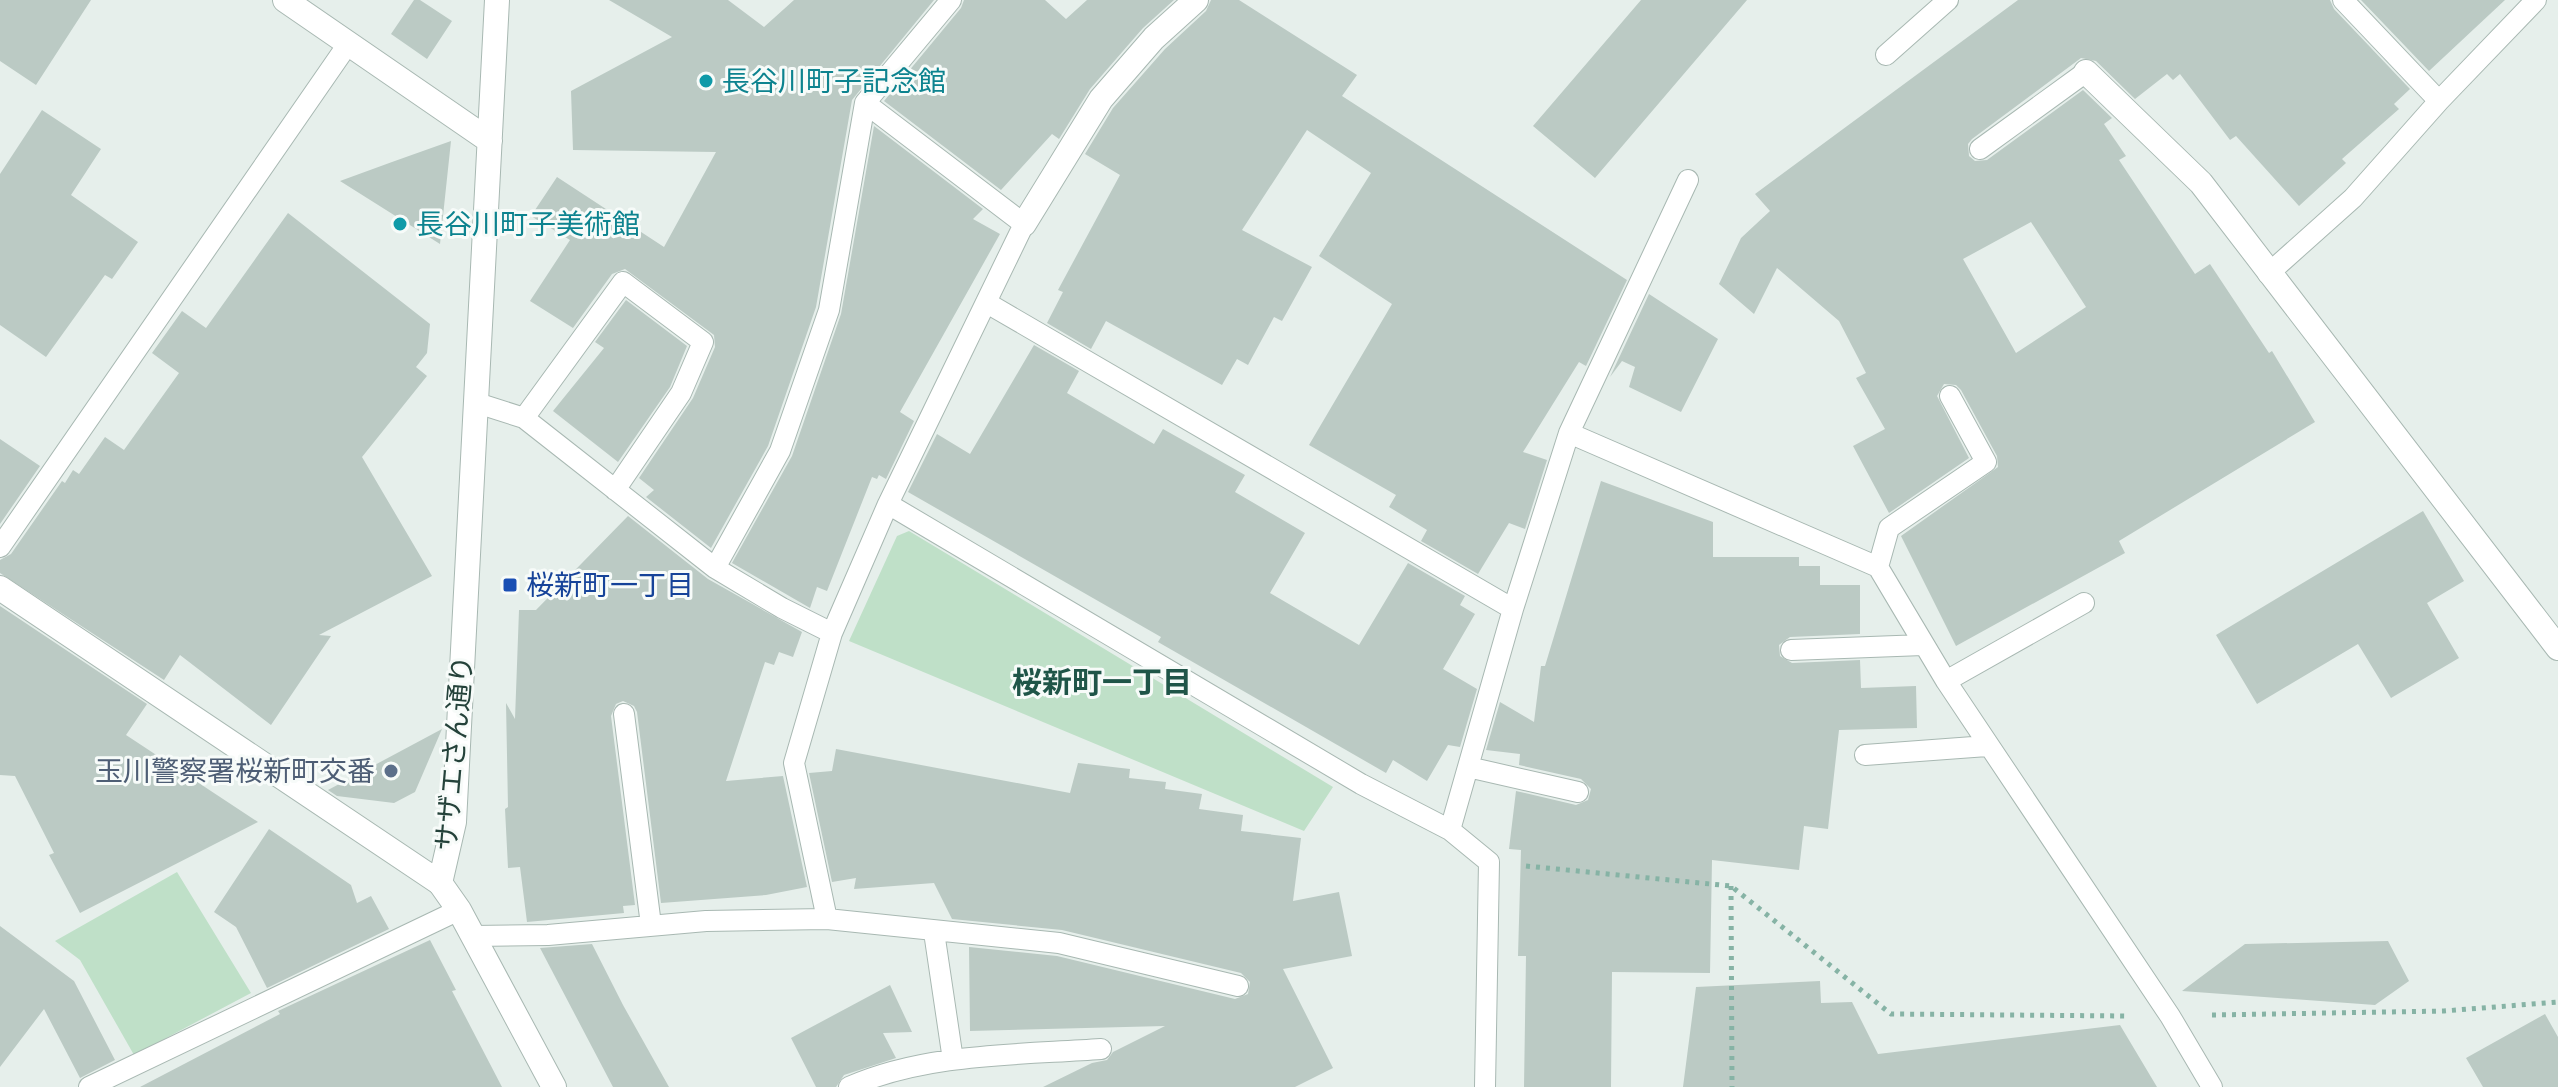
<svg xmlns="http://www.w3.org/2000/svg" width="2558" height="1087" font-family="Signika,'Noto Sans JP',sans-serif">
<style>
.green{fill:#bfe0c8}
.building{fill:#bbcac4;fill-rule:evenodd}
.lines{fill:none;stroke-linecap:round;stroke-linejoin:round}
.service-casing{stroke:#a8b8b2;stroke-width:22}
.minor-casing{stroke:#a8b8b2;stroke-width:26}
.tertiary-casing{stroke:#a8b8b2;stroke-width:26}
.path{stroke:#86b3a5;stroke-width:5;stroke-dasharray:4 6;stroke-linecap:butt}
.service{stroke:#fff;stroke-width:20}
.minor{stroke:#fff;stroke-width:24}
.tertiary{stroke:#fff;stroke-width:24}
.culture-dot{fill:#0f9aa8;stroke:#f7fbf9;stroke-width:3}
.transit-dot{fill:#1a4fb4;stroke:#f7fbf9;stroke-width:3}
.service-dot{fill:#5c6f8a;stroke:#f7fbf9;stroke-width:3}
.labels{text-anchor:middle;stroke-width:6;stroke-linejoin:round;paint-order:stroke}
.culture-label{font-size:28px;fill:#0d838f;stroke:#f7fbf9;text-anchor:start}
.transit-label{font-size:28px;fill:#164399;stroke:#f7fbf9;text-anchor:start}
.street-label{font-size:28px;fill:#24423a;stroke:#f7fbf9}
.service-label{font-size:28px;fill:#4e5e75;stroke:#f7fbf9;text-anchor:end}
.neighbourhood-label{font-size:30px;font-weight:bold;fill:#1f5548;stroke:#f7fbf9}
</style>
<rect width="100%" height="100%" fill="#e6efeb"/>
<!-- green -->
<path class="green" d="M909,531L1333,787L1304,831L849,641L897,536Z
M177,872L251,993L134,1055L80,960L55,941Z"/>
<!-- building -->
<path class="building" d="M0,0H91L36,85L0,61Z
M414,0H420L452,21L427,59L391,34Z
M609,0H728L764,27L794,0H934L852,100L816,307L768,446L711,548L646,497L654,490L639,478L693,398L715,347L714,335L625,269L612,274L573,328L530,301L570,240L531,216L557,177L664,247L716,152L573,150L571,91L672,37Z
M964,0H1045L1066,19L1087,0H1174L1143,28L1090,89L1059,139L1052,134L1001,190L884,101L961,8Z
M1211,0H1239L1357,75L1342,96L1627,280L1586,366L1579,362L1523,452L1547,460L1525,529L1509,523L1478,574L1421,541L1427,530L1389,507L1396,495L1309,445L1392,304L1319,256L1371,173L1307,130L1242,230L1312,267L1282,321L1274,317L1248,365L1237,359L1222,385L1106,321L1091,349L1047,323L1063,292L1058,290L1120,175L1085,154L1113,108L1165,49L1206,11Z
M1641,0H1747L1595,178L1533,126Z
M2018,0H2330L2334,9L2410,89L2394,104L2399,109L2342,159L2346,163L2299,206L2236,136L2230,140L2180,74L2173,80L2167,74L2135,99L2096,61L2081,58L1972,139L1968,144L1969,156L1975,161L1987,160L2083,90L2112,118L2104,124L2126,156L2119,160L2195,274L2210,264L2269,353L2272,351L2315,422L2119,541L2125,553L1956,646L1901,536L1998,467L1997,456L1961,390L1956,385L1944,384L1937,396L1969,458L1889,513L1853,446L1885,429L1856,378L1866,373L1839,321L1777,268L1754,314L1719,284L1741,238L1770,211L1755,194ZM2031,222L2086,307L2016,353L1963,259Z
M2361,0H2505L2429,71Z
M42,110L101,149L71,195L138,242L112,279L105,275L46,357L0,325V174Z
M874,126L983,209L973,219L1000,234L900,412L914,421L886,479L879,475L877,479L872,477L827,591L817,587L810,608L732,563L792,456L841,314Z
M451,141L440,244L340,181L392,162Z
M288,213L430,324L427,353L416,367L427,376L362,457L432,576L319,635L331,636L271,725L180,655L164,680L0,573V560L11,554L62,481L65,483L73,470L79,474L105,437L124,450L179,373L152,353L182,311L206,328Z
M1649,294L1718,339L1681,412L1629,387L1635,367L1622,361L1610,377Z
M626,300L687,346L670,387L618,462L553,411L604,348L595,342Z
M1034,345L1079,371L1067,393L1154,444L1163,429L1245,475L1235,492L1305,533L1270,593L1359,645L1408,563L1465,596L1460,605L1475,614L1443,669L1477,689L1460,747L1448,745L1427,781L1393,760L1386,773L1158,642L1161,637L908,492L937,434L970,454Z
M0,439L40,466L0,524Z
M1601,481L1713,522V557H1799V566H1820V585H1860V634L1790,637L1779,645L1780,656L1792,663L1860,660L1861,688L1916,686L1917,728L1839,730L1828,829L1804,826L1799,870L1712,860L1710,973L1612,972L1611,1087H1524L1526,956H1518L1521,850L1509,849L1516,791L1576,805L1588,800L1591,789L1581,779L1519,765L1520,754L1486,750L1500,702L1534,722L1541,666H1545Z
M2423,511L2464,581L2427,603L2459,658L2391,698L2358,644L2257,704L2216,635Z
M628,516L708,579L802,632L793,657L779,652L774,665L765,662L726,781L783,776L807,887L766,895L661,903L637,712L634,706L623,701L616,704L611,716L635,905L623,906L624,913L527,922L520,867L508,868L505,809L508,807L506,703L515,719L519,610H536Z
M0,606L147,704L126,735L258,822L80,913L49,855L54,853L15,776L0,775Z
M442,729L415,792L394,803L337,796L328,790Z
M836,749L1070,793L1078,763L1130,769L1129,778L1166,782L1165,789L1202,794L1199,809L1243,815L1241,831L1301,838L1293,901L1339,892L1352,956L1283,969L1333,1068L1295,1087H1043L1092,1063L1107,1060L1113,1052L1165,1026L970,1031L969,947L1057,956L1235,999L1248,994L1250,982L1241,973L1062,930L952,919L934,883L854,889L856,878L832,882L809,773L832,771Z
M269,829L351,885L357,903L371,896L389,929L267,988L236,927L214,912Z
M0,926L74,981L115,1060L80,1078L44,1009L0,1067Z
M430,940L456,990L452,991L502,1087H140L280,1014L278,1011Z
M2388,941L2409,981L2375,1005L2182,991L2245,944Z
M592,944L623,1005L669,1087H613L540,948Z
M1820,981L1821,1003L1852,1002L1878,1054L2120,1025L2157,1087H1683L1696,987Z
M890,985L912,1032L883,1033L896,1058L844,1075L836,1087H816L791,1038Z
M2545,1014L2558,1037V1087H2483L2466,1058Z"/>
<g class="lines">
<defs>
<path id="service" d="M2343,0L2439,101
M1886,55L1948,0
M1980,149L2086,72
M2268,274L2353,198L2439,101L2536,0
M987,303L1513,609
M477,403L524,418L715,568L782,608L832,633
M524,418L623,282L703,342L681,393L615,490
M1569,433L1878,567L1946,681L2170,1016L2212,1087
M888,504L1361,784L1450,830
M0,547L348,44
M1878,567L1889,528L1986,462L1950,396
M715,568L780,451L829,310L865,103L951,0
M1791,650L1923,645
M1946,681L2084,603
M624,714L651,925
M1865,755L1987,746
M1468,767L1578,792
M827,919L794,763L832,633L888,504L1024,224L865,103
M934,932L953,1060
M473,936L548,935L706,921L827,919L1059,943L1238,986
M89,1087L459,910
M849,1087C926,1053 1017,1055 1101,1049
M1485,1087L1489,862L1450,830L1513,609L1569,433L1688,180"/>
<path id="minor" d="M285,0L490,141
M2086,72L2201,183L2558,648
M1024,224L1101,99L1154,38L1196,0
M0,588L440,883L454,822L497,0"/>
<path id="tertiary" d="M440,883L459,910L554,1087"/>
</defs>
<!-- service casing -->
<use href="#service" class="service-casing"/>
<!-- minor casing -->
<use href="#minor" class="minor-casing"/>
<!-- tertiary casing -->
<use href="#tertiary" class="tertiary-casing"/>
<!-- path -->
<path class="path" d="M1526,866L1731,886L1891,1014L2126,1016
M1731,886L1732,1087
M2212,1015L2444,1011L2558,1002"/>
<!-- service -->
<use href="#service" class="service"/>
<!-- minor -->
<use href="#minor" class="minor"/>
<!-- tertiary -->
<use href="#tertiary" class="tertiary"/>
</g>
<!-- markers -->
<g class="culture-dot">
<circle cx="706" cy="81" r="8"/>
<circle cx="400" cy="224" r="8"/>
</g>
<rect class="transit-dot" x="502" y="577" width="16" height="16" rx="4"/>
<circle class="service-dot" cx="391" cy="771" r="8"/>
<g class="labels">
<!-- culture labels -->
<g class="culture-label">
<text x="722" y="91">長谷川町子記念館</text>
<text x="416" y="234">長谷川町子美術館</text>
</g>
<!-- transit labels -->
<g class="transit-label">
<text x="526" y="595">桜新町一丁目</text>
</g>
<!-- street labels -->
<g class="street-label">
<text transform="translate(454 753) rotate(-85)" y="10">サザエさん通り</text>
</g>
<!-- service labels -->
<g class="service-label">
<text x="375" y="781">玉川警察署桜新町交番</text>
</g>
<!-- neighbourhood labels -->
<g class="neighbourhood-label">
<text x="1102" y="693">桜新町一丁目</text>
</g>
</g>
</svg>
